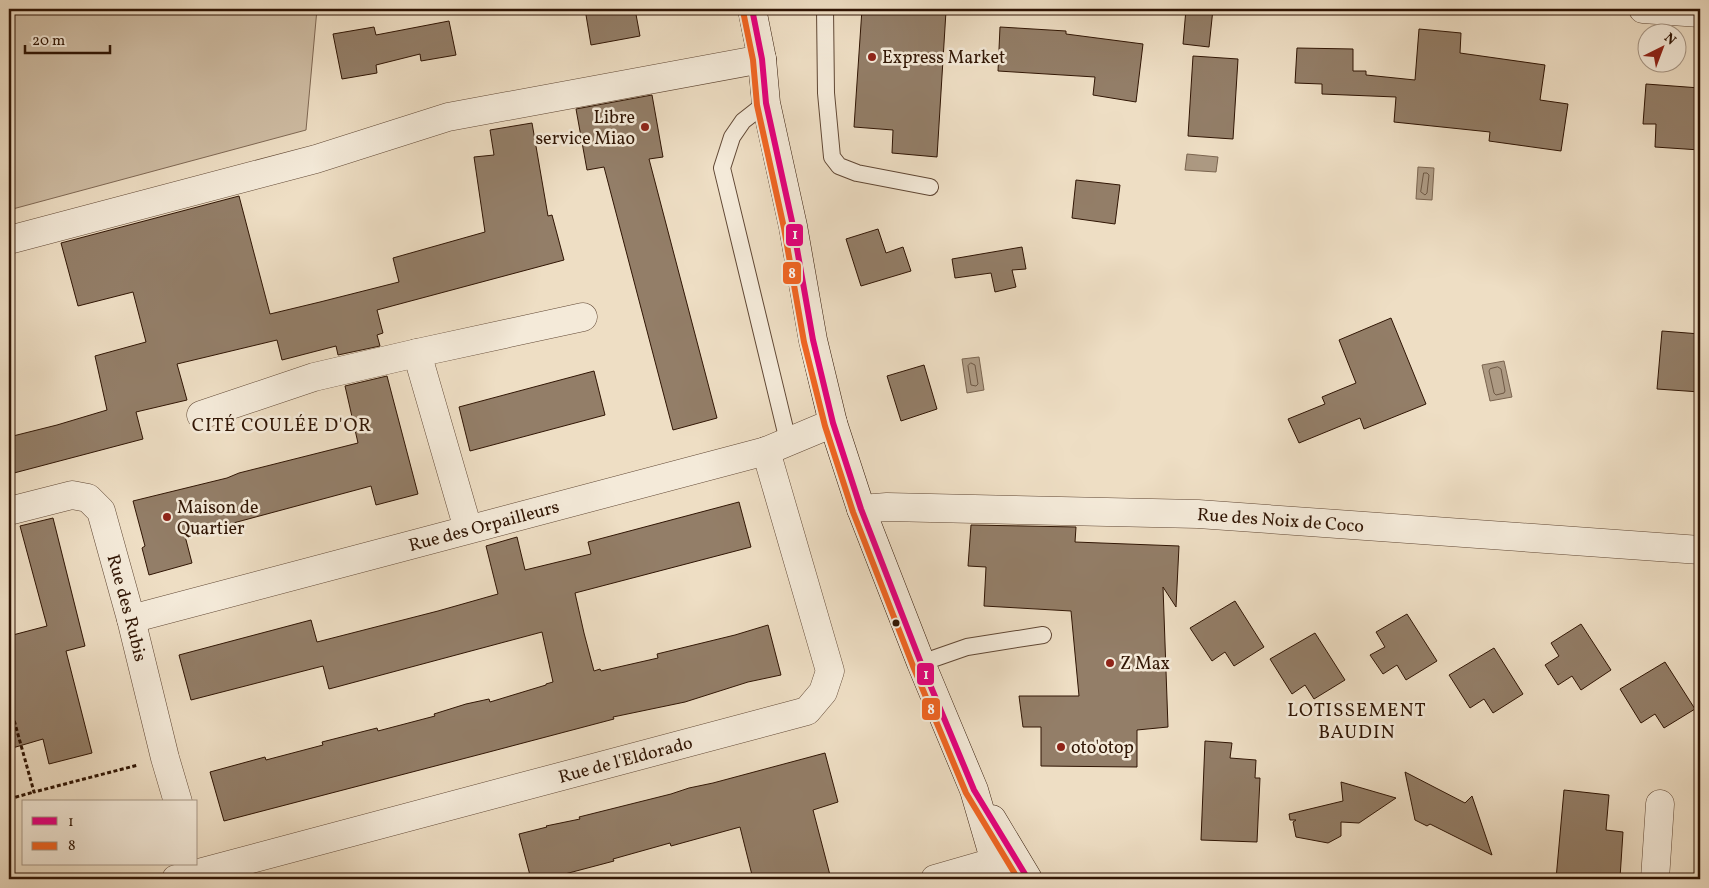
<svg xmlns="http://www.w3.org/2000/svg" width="1709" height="888" font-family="Vollkorn,serif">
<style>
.green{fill:#cebca3;stroke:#7f6854}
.water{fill:#ad9a83;stroke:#7b6550}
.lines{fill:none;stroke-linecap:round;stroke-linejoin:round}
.shore{stroke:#6e5844;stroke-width:1}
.building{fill:#937e68;stroke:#301504}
.lane-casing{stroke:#604734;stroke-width:18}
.street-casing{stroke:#604734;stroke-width:29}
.secondary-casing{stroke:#301504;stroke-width:29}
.path{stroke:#301504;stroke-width:3;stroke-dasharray:4 2.5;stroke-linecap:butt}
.lane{stroke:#f4ead9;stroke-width:16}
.street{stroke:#f4ead9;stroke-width:28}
.secondary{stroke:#f4ead9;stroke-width:28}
.bus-1-casing{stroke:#f4ead9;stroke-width:10}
.bus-2-casing{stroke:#f4ead9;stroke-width:10}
.bus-1{stroke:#e5007d;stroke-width:6}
.bus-2{stroke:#f26522;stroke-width:6}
.poi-dot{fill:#8f2418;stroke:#f4ead9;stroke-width:2}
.bus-dot{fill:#301504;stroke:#f4ead9;stroke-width:2}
.labels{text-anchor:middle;stroke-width:5;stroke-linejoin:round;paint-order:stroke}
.poi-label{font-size:18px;fill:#301504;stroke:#f4ead9;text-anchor:start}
.street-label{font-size:18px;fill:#301504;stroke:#f4ead9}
.neighbourhood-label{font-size:19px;letter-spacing:1px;fill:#301504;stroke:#f4ead9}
.line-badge{stroke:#f4ead9;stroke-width:2}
.badge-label{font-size:14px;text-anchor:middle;font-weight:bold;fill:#fff}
</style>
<rect width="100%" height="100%" fill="#eedec4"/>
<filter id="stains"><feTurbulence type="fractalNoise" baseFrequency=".004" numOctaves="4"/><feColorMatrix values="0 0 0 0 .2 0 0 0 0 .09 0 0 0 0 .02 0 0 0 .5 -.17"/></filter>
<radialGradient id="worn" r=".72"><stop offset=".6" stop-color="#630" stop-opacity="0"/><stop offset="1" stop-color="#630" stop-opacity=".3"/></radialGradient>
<!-- green -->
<path class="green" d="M9,9H317L306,130L9,210Z"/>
<!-- water -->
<path class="water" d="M1187,154L1218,157L1216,172L1185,170Z
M1418,167L1434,168L1432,200L1416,199Z
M979,357L984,390L967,393L962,359Z
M1504,361L1512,397L1490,401L1482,365Z"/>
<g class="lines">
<!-- shore -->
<path class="shore" d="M1424,173H1427L1429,175L1427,193L1425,195L1421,192Z
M971,363L975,365L978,384L976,386L971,385L968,366Z
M1498,367L1501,369L1505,391L1504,393L1496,395L1494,393L1489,371L1490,369Z"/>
</g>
<!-- building -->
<path class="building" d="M585,9H635L640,36L591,45Z
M862,9H919L946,11L937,157L892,153L893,130L854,127Z
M1186,9H1213L1209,47L1183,44Z
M449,21L456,55L421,61L420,54L376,65L377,73L342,79L333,34L374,27L376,35Z
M1000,27L1066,31V34L1143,44L1136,102L1093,95L1095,77L998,71Z
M1419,29L1461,33L1460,53L1545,65L1540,100L1568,104L1561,151L1489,141L1490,132L1394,122L1396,97L1322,94V84L1295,83L1297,48L1353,49V71H1366V75L1415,80Z
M1193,56L1238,59L1233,139L1188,136Z
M1646,84L1700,88V150L1655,147L1656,124H1643Z
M652,95L663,157L649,159L717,418L673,430L604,167L587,170L576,109Z
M532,123L548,216L552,215L564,260L377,310L383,333L377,335L380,346L338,355L336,346L282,360L277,340L177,364L187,400L136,412L143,439L14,473L9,455V437L57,425L107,410L95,356L146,342L133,292L78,306L61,243L239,196L270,314L320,302L399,282L393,258L485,232L474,157L494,155L490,130Z
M1076,180L1120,185L1115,224L1072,218Z
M878,229L886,253L903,247L911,271L861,286L846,239Z
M1022,247L1026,269L1012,270L1016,287L995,292L991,273L955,278L952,259Z
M1391,318L1426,404L1364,429L1360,418L1299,443L1288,419L1325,404L1322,397L1356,383L1339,340Z
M1662,331L1700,334V392L1657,389Z
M924,365L937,409L901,421L887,376Z
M594,371L605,415L470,451L459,407Z
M387,376L418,494L376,505L371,486L185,536L192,563L149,575L142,548L145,546L133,501L227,478L239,473L358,443L345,386Z
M739,502L751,547L575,593L584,633L594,671L600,669L601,671L658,658L657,654L735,635L768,625L781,675L748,682L685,702L613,717L614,719L489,752L224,821L210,772L265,757L266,760L323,745L322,742L377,728L378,731L435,716L434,714L466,704L489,699L490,702L546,685V684L553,682L542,632L329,689L323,666L191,700L179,655L311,620L317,642L438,611L498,594L486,546L517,537L525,570L591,554L588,542Z
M53,518L85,646L66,651L92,753L49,764L43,739L9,749V636L47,626L20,526Z
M971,525L1076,527L1075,542L1179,546L1176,607L1163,587L1168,727L1137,730V767L1041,766V727H1023L1019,696H1079L1071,611L984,606L986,567L968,566Z
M1235,601L1264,647L1234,666L1225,652L1212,661L1190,628Z
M1407,614L1437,661L1406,680L1397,665L1383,674L1370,655L1385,647L1376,632Z
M1581,624L1611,670L1581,690L1572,676L1558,685L1545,665L1559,656L1551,643Z
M1315,633L1345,680L1314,699L1305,685L1292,694L1270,659Z
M1494,648L1523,694L1493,713L1484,699L1470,708L1449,675Z
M1665,662L1695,709L1664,728L1655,714L1641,723L1620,689Z
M1205,741L1232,743L1230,758L1256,760L1255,778H1260L1257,842L1201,840Z
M825,753L838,802L813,810L831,879H753L740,827L671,846L670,843L613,859L614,861L546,879H531L519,834L547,827L546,826L580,819L579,817L671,794L689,788L713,783Z
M1405,772L1465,803L1472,796L1492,855L1430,824L1427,826L1415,820Z
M1341,782L1396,798L1359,823L1341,822V836L1328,843L1296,837L1293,822L1296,820H1290L1289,814L1343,801Z
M1564,790L1609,795L1606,830L1623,832L1620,878L1604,876V879H1556Z"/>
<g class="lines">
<defs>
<path id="lane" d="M825,9L826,93L832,157L839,166L857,173L930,187
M766,103L743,121L732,137L722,168L788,441
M921,663L967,647L1043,635"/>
<g id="street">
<path d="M1643,9L1700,13"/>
<path d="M9,240L316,159L448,117L762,59"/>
<path d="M417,353L468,529"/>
<path d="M201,415L314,377L417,353L583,317"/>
<path id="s1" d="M861,509L887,507L1198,514L1700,550"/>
<path id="s2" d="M9,511L72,495L88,498L101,511L131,619L165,758L178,802"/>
<path id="s3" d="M131,619L766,451L833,423"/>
<path id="s4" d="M176,879L807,711L823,692L830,671L766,451"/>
<path d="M935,879L994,862"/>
<path d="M1655,879L1660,804"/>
</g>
<path id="secondary" d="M752,9L762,59L766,103L793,226L813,340L833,423L861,509L921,663L974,790L1000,879
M992,819L1028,879"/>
</defs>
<!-- lane casing -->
<use href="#lane" class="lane-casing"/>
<!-- street casing -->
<use href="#street" class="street-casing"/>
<!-- secondary casing -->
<use href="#secondary" class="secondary-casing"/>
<!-- path -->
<path class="path" d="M9,702L34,792L138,765
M9,799L34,792"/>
<!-- lane -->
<use href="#lane" class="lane"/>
<!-- street -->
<use href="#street" class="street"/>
<!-- secondary -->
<use href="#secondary" class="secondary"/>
<defs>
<path id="bus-1" d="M752,9L762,59L766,103L793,226L813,340L833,423L861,509L921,663L974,790L1028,879"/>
<path id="bus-2" d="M743,11L753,60L757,105L784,228L804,342L825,426L853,512L913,666L966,793L1018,879"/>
</defs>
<!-- bus-1 casing -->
<use href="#bus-1" class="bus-1-casing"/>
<!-- bus-2 casing -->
<use href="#bus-2" class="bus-2-casing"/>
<!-- bus-1 -->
<use href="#bus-1" class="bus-1"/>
<!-- bus-2 -->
<use href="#bus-2" class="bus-2"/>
</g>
<!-- markers -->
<g class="poi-dot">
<circle cx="872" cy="57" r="5"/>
<circle cx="645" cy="127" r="5"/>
<circle cx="167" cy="517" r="5"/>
<circle cx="1110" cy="663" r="5"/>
<circle cx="1061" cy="747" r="5"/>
</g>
<circle class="bus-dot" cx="896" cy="623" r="4.5"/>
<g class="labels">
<!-- poi labels -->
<g class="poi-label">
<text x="882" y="63">Express Market</text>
<text x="635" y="123" text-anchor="end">Libre<tspan x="635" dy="21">service Miao</tspan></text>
<text x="177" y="513">Maison de<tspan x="177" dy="21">Quartier</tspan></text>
<text x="1120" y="669">Z Max</text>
<text x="1071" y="753">oto'otop</text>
</g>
<!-- street labels -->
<g class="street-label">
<text dy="6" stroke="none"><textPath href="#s1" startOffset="420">Rue des Noix de Coco</textPath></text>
<text dy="6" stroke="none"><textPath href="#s3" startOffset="365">Rue des Orpailleurs</textPath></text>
<text dy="6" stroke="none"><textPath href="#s2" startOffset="200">Rue des Rubis</textPath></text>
<text dy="6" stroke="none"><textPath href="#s4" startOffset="465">Rue de l'Eldorado</textPath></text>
</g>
<!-- neighbourhood labels -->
<g class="neighbourhood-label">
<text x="282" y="431">CITÉ COULÉE D'OR</text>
<text x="1357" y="716">LOTISSEMENT<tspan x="1357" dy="22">BAUDIN</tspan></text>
</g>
</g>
<g class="line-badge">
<rect x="785" y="223" width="19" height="24" rx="5" fill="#e5007d"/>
<rect x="782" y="261" width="20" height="24" rx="5" fill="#f26522"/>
<rect x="916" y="662" width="19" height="24" rx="5" fill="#e5007d"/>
<rect x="921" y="697" width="20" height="24" rx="5" fill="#f26522"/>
</g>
<g class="badge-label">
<text x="795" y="239">1</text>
<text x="792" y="278">8</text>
<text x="926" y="679">1</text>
<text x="931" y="714">8</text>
</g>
<!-- margin -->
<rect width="1709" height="888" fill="none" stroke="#eedec4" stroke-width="30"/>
<rect x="10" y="10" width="1689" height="868" fill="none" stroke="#301504" stroke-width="2.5"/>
<rect x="15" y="15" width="1679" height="858" fill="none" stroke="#301504"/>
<!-- legend -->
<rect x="22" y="800" width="175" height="65" fill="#f4ead9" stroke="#a69584"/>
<rect x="32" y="817" width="25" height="8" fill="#e5007d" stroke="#a69584"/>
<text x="68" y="826" font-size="15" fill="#301504">1</text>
<rect x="32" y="842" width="25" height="8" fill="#f26522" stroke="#a69584"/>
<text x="68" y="850" font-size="15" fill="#301504">8</text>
<!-- north arrow -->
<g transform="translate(1662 48) rotate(42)"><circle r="24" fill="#f4ead9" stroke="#a69584"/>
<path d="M0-4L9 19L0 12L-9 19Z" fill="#8f2418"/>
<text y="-8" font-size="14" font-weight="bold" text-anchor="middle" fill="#301504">N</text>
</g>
<!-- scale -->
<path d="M25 45v8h85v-8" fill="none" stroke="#301504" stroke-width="2.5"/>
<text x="32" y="45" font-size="15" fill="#301504" stroke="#f4ead9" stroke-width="4" paint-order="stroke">20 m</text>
<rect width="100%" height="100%" filter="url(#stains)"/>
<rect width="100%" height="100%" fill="url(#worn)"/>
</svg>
